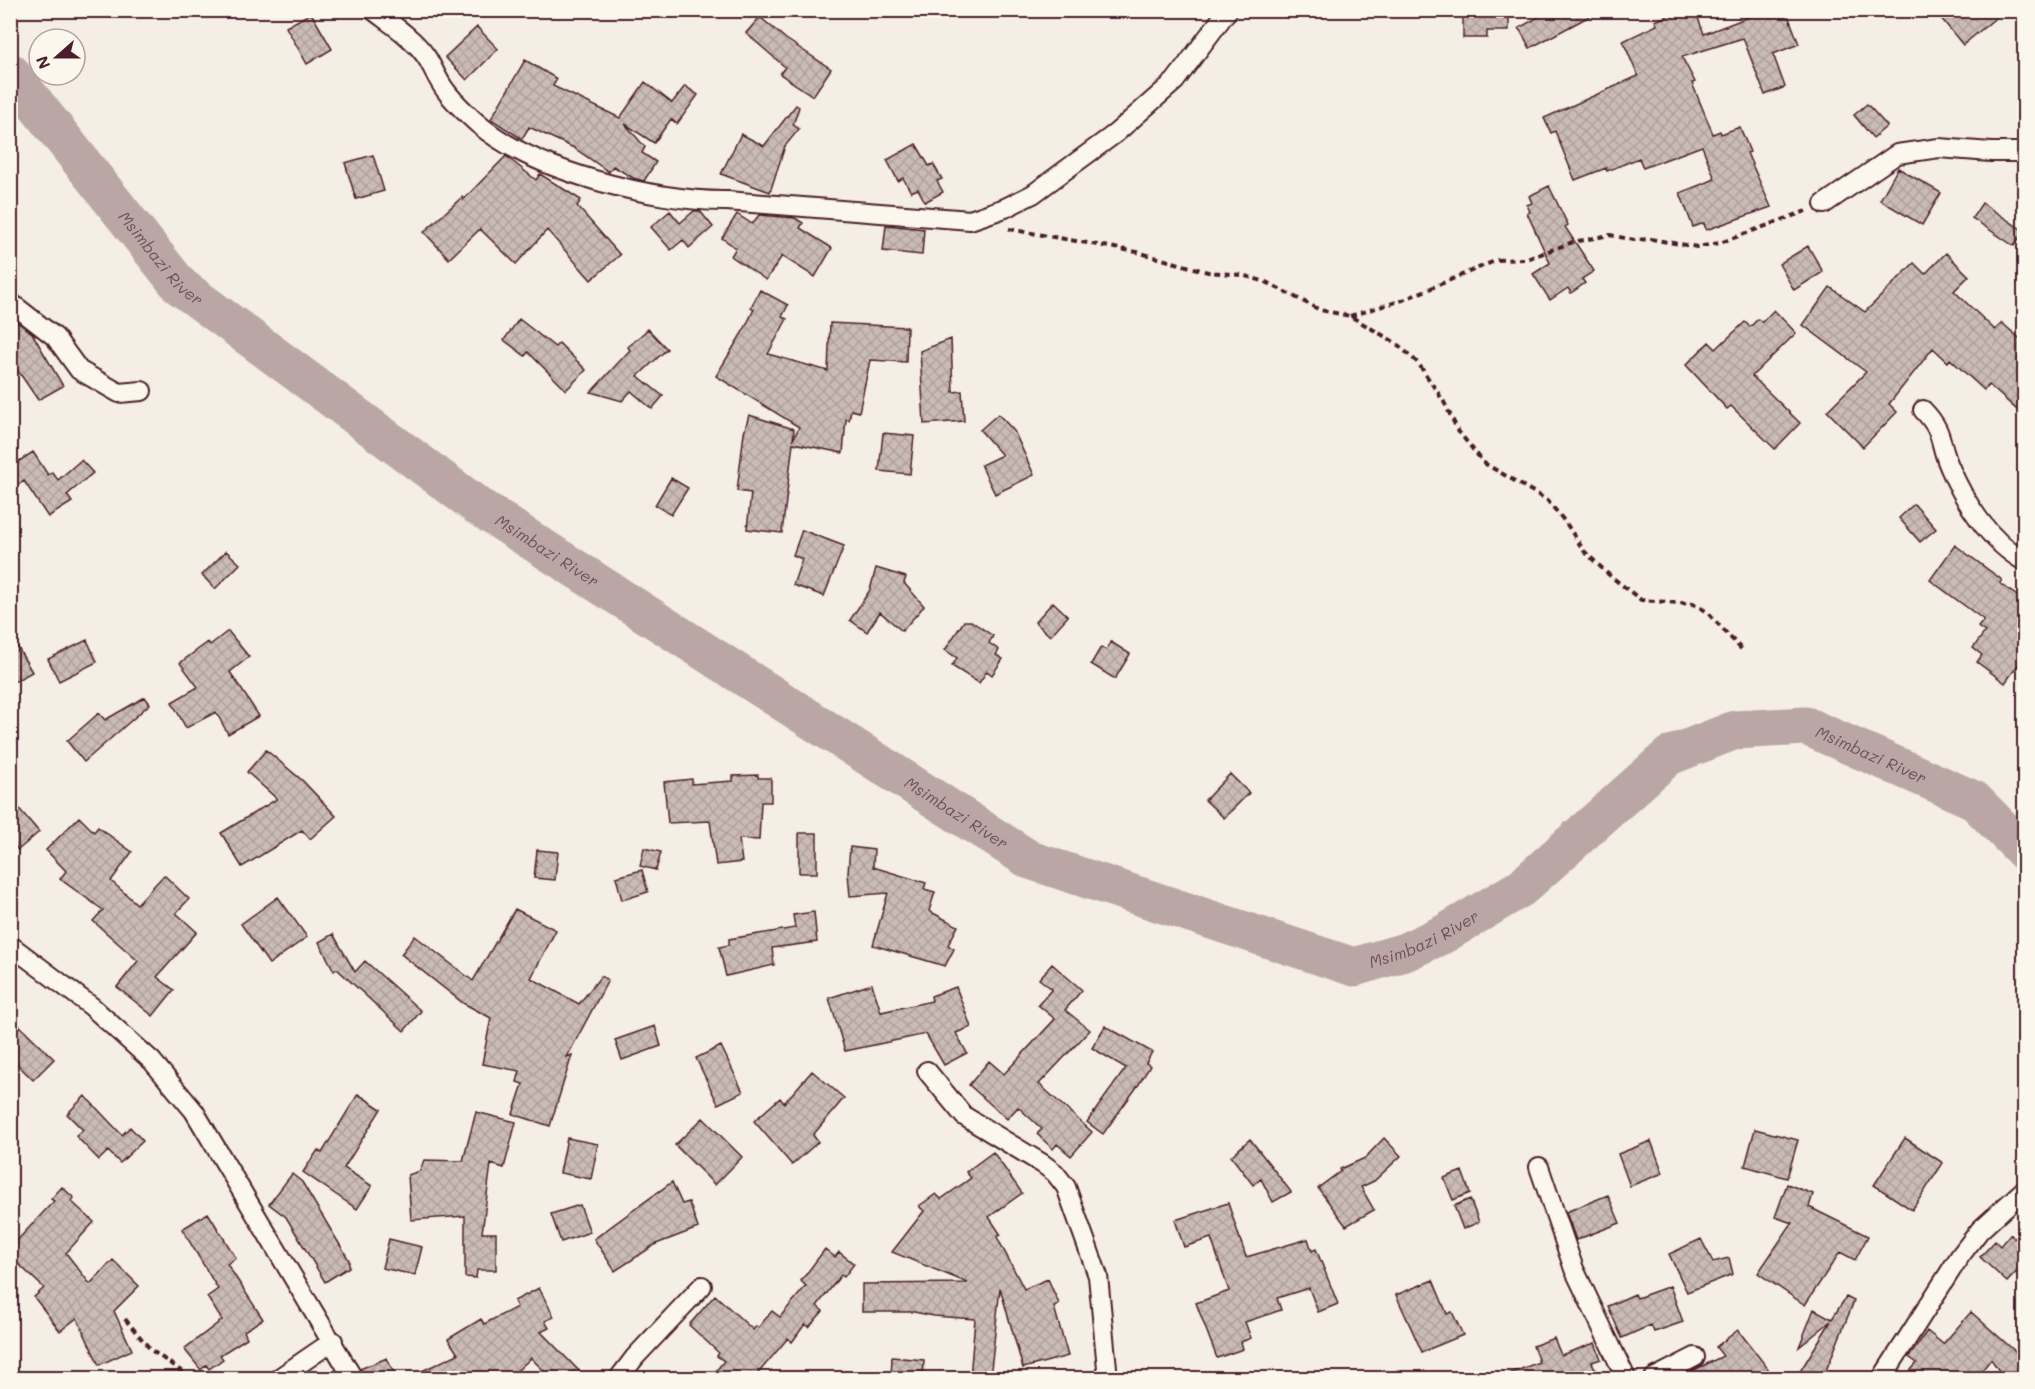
<svg xmlns="http://www.w3.org/2000/svg" width="2035" height="1389" font-family="Mali,sans-serif">
<style>
.lines{fill:none;stroke-linecap:round;stroke-linejoin:round}
.river{stroke:#baa7a5;stroke-width:39}
.building{fill:url(#building-cross-hatch);stroke:#4a1f2b;stroke-width:1.5}
.street-casing{stroke:#4a1f2b;stroke-width:22}
.path{stroke:#4a1f2b;stroke-width:4;stroke-dasharray:6 4.5;stroke-linecap:butt}
.street{stroke:#fbf7ec;stroke-width:18}
.labels{text-anchor:middle;stroke-width:4.5;stroke-linejoin:round;paint-order:stroke}
.water-label{font-size:16px;font-style:italic;fill:#714f56;stroke:#fbf7ec}
</style>
<defs>
<pattern id="building-cross-hatch" width="8" height="8" patternUnits="userSpaceOnUse" patternTransform="scale(1.5)"><rect width="8" height="8" fill="#cabbb6"/><path d="M0 0l8 8M0 8l8-8" fill="none" stroke="#afa09d"/></pattern>
</defs>
<rect width="100%" height="100%" fill="#f4eee4"/>
<filter id="ink" filterUnits="userSpaceOnUse"><feTurbulence type="fractalNoise" baseFrequency=".0167" numOctaves="2"/><feDisplacementMap in="SourceGraphic" scale="12" xChannelSelector="R" yChannelSelector="G"/><feConvolveMatrix kernelMatrix="1 2 1 2 8 2 1 2 1" color-interpolation-filters="sRGB"/></filter>
<g filter="url(#ink)">
<g class="lines">
<!-- river -->
<path class="river" id="s1" d="M10,72L180,286L479,507L1030,860L1354,967L1405,952L1444,934L1521,888L1669,756L1735,730L1806,726L1974,800L2024,851"/>
</g>
<!-- building -->
<path class="building" d="M1463,10H1509V31H1487V38H1463Z
M1551,10H1601L1530,48L1519,28Z
M1682,10H1695L1704,34L1767,10H1786L1799,44L1773,54L1785,87L1765,95L1743,38L1682,57L1695,82L1692,83L1713,134L1720,131L1721,134L1740,127L1750,152L1747,153L1771,207L1706,230L1704,223L1693,227L1680,193L1715,179L1702,146L1643,168L1639,158L1607,171L1606,168L1575,180L1555,131L1551,133L1544,118L1638,76L1623,41L1657,25L1655,21Z
M1951,10H2005L1963,45L1941,18Z
M311,13L332,49L307,64L286,27Z
M760,17L786,39L831,69L813,96L780,74L785,67L746,33Z
M477,27L498,49L467,80L445,57Z
M525,60L557,79L553,86L620,118L645,82L672,103L685,86L698,95L677,124L671,119L654,143L625,124L645,147L642,153L656,162L644,181L633,178L613,166L609,172L574,148L529,127L522,139L491,119Z
M1867,104L1887,126L1873,138L1854,115Z
M796,105L799,107L793,125L799,129L785,146L770,192L721,174L741,134L764,146Z
M916,144L929,166L933,164L942,179L937,181L943,192L925,202L918,189L911,192L903,178L898,181L887,160Z
M373,155L384,191L356,199L345,163Z
M506,156L536,180L540,174L581,200L577,206L620,255L591,280L547,230L516,264L480,229L449,259L424,232L462,197L463,200Z
M1898,168L1941,193L1922,225L1880,200Z
M1549,186L1568,225L1565,227L1594,271L1582,279L1585,283L1571,293L1568,288L1550,300L1533,274L1550,263L1527,213L1530,212L1527,205L1532,203L1529,196Z
M1982,203L2024,231L2014,246L1972,218Z
M670,211L680,223L694,211H700L713,227L689,248L683,240L671,250L651,227Z
M737,214L752,224L759,215L795,218L803,223L800,228L832,248L815,277L782,256L766,280L731,256L736,248L722,238Z
M886,225L924,229L922,255L883,251Z
M1808,246L1823,272L1794,290L1779,264Z
M1946,253L1969,276L1954,291L1995,330L2002,323L2025,343V417L1989,385L1984,390L1950,359L1948,362L1933,348L1889,404L1897,412L1863,447L1827,411L1866,372L1803,325L1830,287L1865,312L1914,263L1925,274Z
M760,290L788,305L782,317L787,319L768,354L828,371L830,323L907,327L906,362L870,360L859,412L851,410L849,420L846,419L843,453L793,443L782,533L747,529L751,493L737,491L744,433L749,415L794,429L793,440L799,427L716,376L745,328L754,309L751,307Z
M1774,310L1796,333L1752,376L1800,423L1775,449L1731,406L1727,409L1686,365L1709,342L1716,349L1745,322L1750,327L1758,319L1762,322Z
M10,317L32,333L63,386L38,400L10,359Z
M519,319L555,347L559,343L586,370L566,390L528,352L525,356L504,340Z
M648,329L667,349L638,376L663,396L652,409L631,391L622,401L591,392L630,350L628,347Z
M951,339L953,392L962,391L964,421L924,424L920,351Z
M998,414L1014,431L1034,475L995,494L981,465L1002,455L980,430Z
M883,433L914,436L910,474L879,471Z
M33,452L48,475L52,472L58,480L81,460L93,473L67,495L72,502L48,517L24,481L10,490V467Z
M671,478L688,488L671,515L655,505Z
M1914,504L1936,529L1920,542L1899,518Z
M802,530L844,546L824,596L793,585L802,559L793,555Z
M1955,545L2002,580L2000,583L2025,602V655L2005,683L1977,662L1982,655L1973,648L1985,632L1978,627L1984,620L1930,580Z
M226,551L240,564L215,589L202,575Z
M876,568L906,577L904,583L924,606L902,631L880,612L867,632L850,620L870,590Z
M1053,602L1068,616L1050,636L1035,622Z
M964,621H971L993,636L989,643L999,650L996,655L1003,659L992,675L987,671L979,683L952,666L957,658L945,650Z
M228,631L249,657L230,672L259,716L228,734L216,712L186,728L172,702L198,687L180,663L208,642L210,645Z
M10,634L32,672L10,684Z
M87,640L97,662L59,681L48,659Z
M1111,642L1130,654L1115,679L1091,664L1101,647L1106,650Z
M145,697L150,704L84,762L67,741L99,713L105,720Z
M266,750L303,781L336,816L310,839L302,830L242,867L221,833L277,799L247,772Z
M1230,774L1249,793L1224,818L1205,800Z
M758,775V778H771V802H761L759,840L739,839L742,862L716,865L710,821L668,823L664,782L692,779V784L733,781V776Z
M10,798L39,832L18,850L10,841Z
M79,817L94,832L98,827L132,852L111,881L137,904L164,875L189,899L176,913L197,932L157,977L174,990L153,1016L117,987L138,961L93,921L103,910L60,879L66,871L46,850Z
M799,833H817V873H799Z
M850,847L874,850L873,867L926,883L924,889L935,892L929,911L958,926L948,945L954,949L945,966L873,945L888,893L850,896L848,873Z
M644,848L661,852L656,870L640,866Z
M537,850L558,852L555,880L534,878Z
M642,870L648,892L622,900L616,877Z
M278,897L307,937L269,964L241,924Z
M515,909L556,930L531,978L579,1004L601,976L608,980L567,1057L572,1055L550,1126L513,1114L523,1084L517,1082L520,1071L482,1064L491,1018L463,1003L401,954L415,936L473,981Z
M814,912L817,942L772,948L774,965L726,976L719,947L729,945V939L795,928L793,915Z
M333,934L355,972L365,961L421,1011L404,1031L337,969L334,971L319,942Z
M1052,964L1082,990L1065,1010L1090,1030L1039,1084L1092,1132L1071,1156L1057,1144L1053,1149L1037,1134L1042,1129L1018,1107L1007,1119L969,1085L989,1061L1004,1074L1055,1019L1038,1005L1052,989L1039,979Z
M872,984L881,1012L932,1001L931,996L956,987L971,1027L956,1033L967,1053L944,1065L926,1034L845,1051L829,998Z
M20,1026L54,1059L33,1080L10,1057V1036Z
M655,1026L661,1046L622,1060L615,1040Z
M1105,1026L1152,1052L1146,1063L1150,1066L1139,1084L1103,1134L1087,1122L1126,1068L1092,1048Z
M721,1046L743,1092L718,1104L696,1058Z
M812,1071L844,1098L813,1135L818,1142L792,1165L754,1121L780,1098L784,1103Z
M358,1094L381,1109L344,1168L372,1186L357,1209L303,1172L318,1150L322,1153Z
M85,1096L122,1135L130,1127L143,1141L120,1163L108,1151L99,1160L76,1136L83,1130L67,1114Z
M476,1112L516,1122L504,1168L491,1164L482,1233H496V1270H477L476,1278L465,1277V1216L411,1220L408,1175L420,1171L424,1160L463,1161Z
M703,1118L742,1157L715,1185L675,1145Z
M1755,1129L1798,1140L1787,1178L1745,1166Z
M567,1138L598,1144L591,1179L560,1173Z
M1384,1138L1401,1156L1374,1181L1361,1187L1374,1210L1346,1226L1318,1188L1341,1171L1340,1169L1365,1158Z
M1905,1138L1943,1163L1912,1210L1874,1185Z
M1250,1139L1291,1192L1273,1202L1261,1179L1253,1185L1231,1156Z
M1651,1141L1663,1173L1630,1186L1618,1154Z
M993,1152L1022,1193L989,1217L1001,1235L997,1237L1024,1289L1048,1279L1059,1304L1054,1307L1068,1356L1023,1368L1000,1288L990,1378H970L975,1319L934,1316L914,1312H862V1284L968,1283L892,1252L924,1211L919,1206L936,1194L941,1199L971,1178L966,1172Z
M1462,1171L1470,1193L1453,1200L1444,1178Z
M292,1174L302,1182L349,1260V1267L325,1282L286,1217L269,1204Z
M672,1182L682,1204L689,1202L698,1228L656,1244L615,1271L594,1239Z
M1787,1184L1813,1194L1809,1207L1868,1236L1855,1260L1840,1252L1805,1305L1758,1273L1792,1223L1775,1217Z
M62,1187L74,1198L71,1201L94,1222L66,1253L90,1284L113,1260L139,1286L114,1311L132,1350L99,1365L77,1318L60,1331L34,1297L44,1288L10,1256V1248L54,1201L51,1199Z
M1608,1195L1620,1223L1576,1240L1566,1212Z
M1470,1199L1479,1222L1463,1229L1454,1206Z
M1228,1203L1246,1257L1308,1239L1312,1251L1316,1249L1338,1304L1318,1312L1309,1288L1277,1298L1281,1310L1245,1322L1251,1338L1241,1342L1243,1349L1217,1358L1196,1303L1229,1291L1211,1238L1184,1247L1175,1220Z
M580,1205L590,1232L561,1242L551,1214Z
M208,1213L236,1258L227,1264L263,1319L244,1331L247,1338L220,1355L223,1359L209,1369L206,1365L201,1370L184,1349L222,1320L207,1297L218,1289L182,1229Z
M2010,1234L2025,1247V1263L2007,1282L1980,1257L1995,1241L2000,1246Z
M389,1239L422,1247L415,1275L382,1268Z
M1701,1239L1713,1262L1729,1258L1733,1274L1687,1292L1669,1254Z
M825,1249L835,1257L839,1252L854,1264L844,1277L841,1275L817,1306L823,1311L809,1327L805,1324L792,1342L788,1338L754,1378H710L724,1361L717,1356L719,1353L689,1325L715,1295L753,1330L756,1326L758,1328L772,1311L780,1317L806,1286L801,1281Z
M1433,1280L1447,1314L1452,1312L1463,1335L1422,1352L1396,1295Z
M1670,1286L1683,1322L1654,1332L1651,1325L1622,1338L1608,1306L1635,1294L1637,1298Z
M539,1288L554,1317L545,1321L549,1328L541,1332L586,1378H551L531,1358L509,1378H407L458,1354L448,1339L481,1319L484,1324L517,1307L514,1301Z
M1846,1297L1854,1301L1823,1378H1796L1831,1321L1799,1347L1814,1309L1832,1319Z
M1971,1312L2025,1360V1378H2004L1991,1359L1976,1378H1904L1917,1363L1909,1357L1927,1331L1943,1344Z
M1738,1330L1769,1370L1758,1378H1678L1723,1356L1716,1347Z
M1554,1338L1561,1355L1595,1343L1601,1359L1592,1362L1599,1378H1499L1539,1362L1533,1346Z
M892,1357L924,1360L923,1378H891Z
M387,1358L396,1378H364L360,1369Z"/>
<g class="lines">
<defs>
<path id="street" d="M373,10C391,24 412,37 425,55C433,66 437,80 446,91C454,102 467,114 477,123C532,171 655,202 727,201L970,220L1005,208L1033,194L1116,133L1175,81L1228,10
M1824,204L1897,154L1939,148L1991,152H2024
M10,302L55,337L79,370L119,393L142,391
M1923,410C1945,433 1938,441 1950,468C1965,503 1990,542 2024,561
M10,945L91,1006L152,1061L194,1111L353,1378
M927,1071L964,1116L1043,1164L1055,1173L1066,1187L1098,1276L1108,1378
M1539,1167L1574,1269L1626,1378
M279,1378L333,1341
M619,1378L635,1357L702,1286
M1654,1378L1695,1357
M1882,1378L1960,1256L1980,1230L2024,1190"/>
</defs>
<!-- street casing -->
<use href="#street" class="street-casing"/>
<!-- path -->
<path class="path" d="M1009,229L1137,252L1208,272L1242,275L1266,282L1320,310L1350,316L1396,343L1418,363L1444,402L1458,431L1484,463L1547,500L1566,523L1584,551L1608,574L1641,600L1693,604L1706,611L1742,650
M1350,316L1403,300L1497,260L1527,259L1573,242L1610,235L1634,240L1651,239L1697,247L1720,243L1806,211
M125,1319L151,1350L191,1378"/>
<!-- street -->
<use href="#street" class="street"/>
</g>
</g>
<g class="labels">
<!-- water labels -->
<g class="water-label">
<text dy="6" stroke="none"><textPath href="#s1" startOffset="240">Msimbazi River</textPath></text>
<text dy="6" stroke="none"><textPath href="#s1" startOffset="726">Msimbazi River</textPath></text>
<text dy="6" stroke="none"><textPath href="#s1" startOffset="2238">Msimbazi River</textPath></text>
<text dy="6" stroke="none"><textPath href="#s1" startOffset="1212">Msimbazi River</textPath></text>
<text dy="6" stroke="none"><textPath href="#s1" startOffset="1716">Msimbazi River</textPath></text>
</g>
</g>
<!-- margin -->
<rect width="2035" height="1389" fill="none" stroke="#fbf7ec" stroke-width="36"/>
<rect x="18" y="18" width="1999" height="1353" fill="none" stroke="#4a1f2b" stroke-width="2" filter="url(#ink)"/>
<!-- north arrow -->
<g transform="translate(57 57) rotate(249)"><circle r="28" fill="#fbf7ec" stroke="#b4a19f" stroke-width="1.5"/>
<path d="M0-4.5L10 22L0 15L-10 22Z" fill="#4a1f2b"/>
<text y="-9" font-size="16" font-weight="bold" text-anchor="middle" fill="#4a1f2b">N</text>
</g>
</svg>
